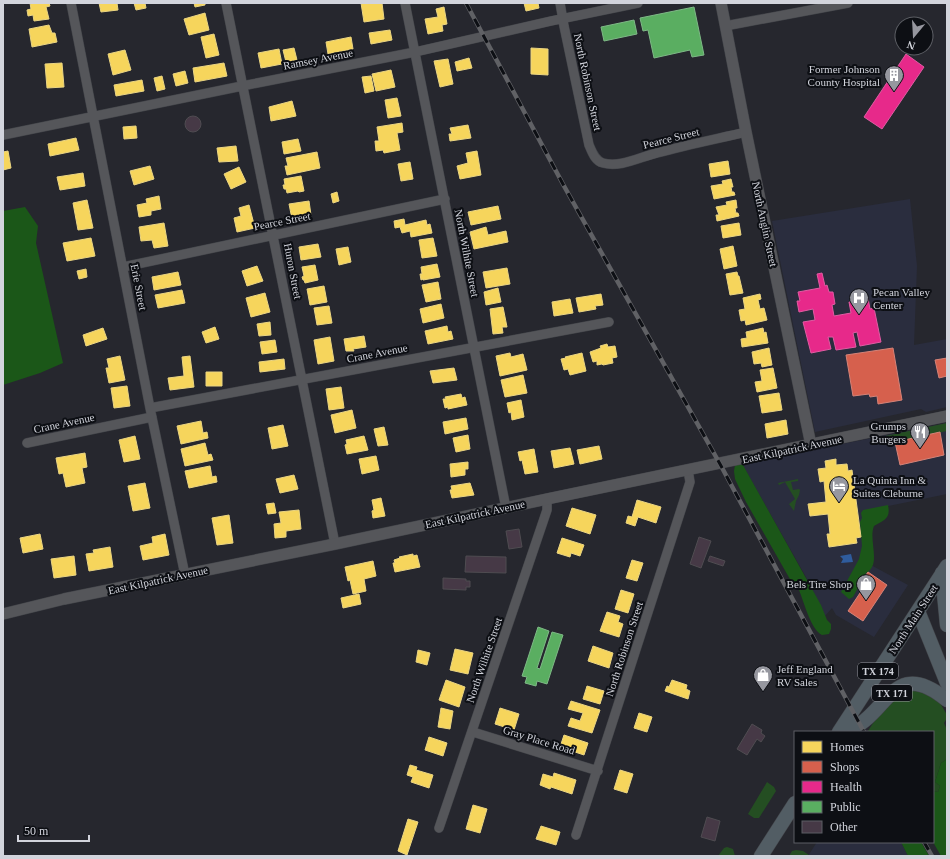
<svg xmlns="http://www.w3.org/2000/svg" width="950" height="859" font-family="Georgia,serif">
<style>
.built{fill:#2a2d3e}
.green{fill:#244e22}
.forest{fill:#1b5718}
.water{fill:#2f5c9d}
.homes{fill:#f6d55c;stroke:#ebd582}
.shops{fill:#d6604d;stroke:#d58378}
.health{fill:#e7298a;stroke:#e15ca3}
.public{fill:#5aae61;stroke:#7eb986}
.building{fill:#463946;stroke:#4f4c51}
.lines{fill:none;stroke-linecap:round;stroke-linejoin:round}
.minor-casing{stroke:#424449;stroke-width:10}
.tertiary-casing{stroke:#424449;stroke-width:12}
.primary-casing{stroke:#424449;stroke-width:15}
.minor{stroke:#55565a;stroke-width:9}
.tertiary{stroke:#55565a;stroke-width:11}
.primary{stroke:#525d64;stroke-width:14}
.rail-casing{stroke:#606165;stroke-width:4.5}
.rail{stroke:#0d0f14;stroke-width:3;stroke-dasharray:9;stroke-linecap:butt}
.labels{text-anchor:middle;stroke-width:4;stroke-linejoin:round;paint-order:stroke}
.shield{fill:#0d0f14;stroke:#9799a0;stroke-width:1}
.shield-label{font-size:10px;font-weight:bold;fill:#d2d4dc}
.street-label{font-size:11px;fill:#d2d4dc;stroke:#0d0f14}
.poi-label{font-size:11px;fill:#d2d4dc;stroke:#0d0f14;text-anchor:end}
</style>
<rect width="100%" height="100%" fill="#26272e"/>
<!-- built -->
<path class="built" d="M910,199L917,266L914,345L947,339V407L926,412L921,409L815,432L772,221Z
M947,423V494L864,511L869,564L908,585L874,637L836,615L832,608L825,616L806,577L742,464Z
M817,842H901L908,856H808Z"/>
<!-- green -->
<path class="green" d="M947,423V431L886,444V440L878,439L877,442H876V438Z
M798,479V481L791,482L793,490L799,489L800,490L799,495L796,501L794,511L789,504L795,499L785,482L779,485L778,483Z
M916,690L924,692L939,701L947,715V718L944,723L947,730V759L941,763L935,782L940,786L938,792L933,791V732H869L868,731L884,706L906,691Z
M767,782L774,787L776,791L759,818H754L748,814Z
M727,847L733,849L735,856H718L724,848Z
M796,850L803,851L809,855L808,856H789L792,851Z"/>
<!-- forest -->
<path class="forest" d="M25,207L38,226L36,243L63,363L40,373L3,385V211Z
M740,464L743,465L821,605L827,620L831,624V629L829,634L822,635C811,630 804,602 799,590L795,588L746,502L735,479L734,471L735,465Z
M888,505C891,519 884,520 874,526C868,540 882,565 866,573L853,597L849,599L841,592L859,559L862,546L860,522L862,518L861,513L863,510Z
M947,759V856H941L933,842V791L938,792L940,786L935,782L941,763Z
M901,842H921L929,856H908Z"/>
<!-- water -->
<path class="water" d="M851,554L853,562L841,563L843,559L840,556Z"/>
<!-- homes -->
<path class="homes" d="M30,3H49L50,6L46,7L49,19L34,21L33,15L28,16L27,10L31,9Z
M99,3H117L118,10L101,12Z
M134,3H145L146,8L136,10Z
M194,3H205V5L195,7Z
M361,3H382L384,19L364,22Z
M524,3H538L539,8L526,11Z
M444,7L447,24L442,25L443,31L428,34L425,19L438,17L436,9Z
M205,13L209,30L189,35L184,19Z
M49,25L52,33H55L57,42L32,47L29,29Z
M390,30L392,40L371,44L369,33Z
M214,34L219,55L206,58L201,37Z
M351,37L353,49L328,54L326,42Z
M294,48L297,60L286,62L283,50Z
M531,48L548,49V75L531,74Z
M279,49L282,64L261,68L258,53Z
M125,50L131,70L113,75L108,54Z
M469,58L472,68L457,71L455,62Z
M448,59L453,84L440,87L434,61Z
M62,63L64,87L47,88L45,64Z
M224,63L227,76L195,82L193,68Z
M391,70L395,87L376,91L372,74Z
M185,71L188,83L176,86L173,74Z
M162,76L165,89L157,91L154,78Z
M371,76L374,91L365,93L362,77Z
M142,80L144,91L116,96L114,85Z
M397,98L401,116L388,118L385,100Z
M292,101L296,116L271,121L269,107Z
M402,123L403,132L397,133L400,150L384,153L383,150L376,151L375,141H379L377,127Z
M468,125L471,138L450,141L449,134H452L450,128Z
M136,126L137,138L124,139L123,127Z
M76,138L79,150L50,156L48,144Z
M298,139L301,151L284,154L282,142Z
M236,146L238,161L219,162L217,148Z
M8,151L11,168L3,170V152Z
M477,151L481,175L460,179L457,166L468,163L466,153Z
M317,152L320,168L287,175L285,166H288L286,158Z
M728,161L730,174L711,177L709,164Z
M410,162L413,179L401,181L398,164Z
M150,166L154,179L134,185L130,171Z
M239,167L246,182L231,189L224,174Z
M83,173L85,186L60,190L57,177Z
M301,176L304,191L299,192L298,191L287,193L286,189H284L283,185H285L284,179Z
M731,179L733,187H731L732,192H734L735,195L714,199L711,186L723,184L722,181Z
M337,192L339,201L333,203L331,194Z
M159,196L161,209L151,211V215L139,217L137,205L147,203L146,199Z
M87,200L93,228L78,230L73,203Z
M736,200L737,208H735L736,213H738L739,216L717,221L716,215H719L716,207L727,205L726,202Z
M309,201L311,215L292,219L289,204Z
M249,205L255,228L237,232L234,218L241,216L239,208Z
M498,206L501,219L471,225L468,212Z
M404,219L405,225L426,220L427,225L430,224L432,233L411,237L410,231L402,233L400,227L395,228L394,221Z
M164,223L168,246L154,248L152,240L141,241L139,227Z
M739,223L741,235L723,238L721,226Z
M486,227L488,235L506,231L508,242L474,249L470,232Z
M91,238L95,256L67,261L63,243Z
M433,238L437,256L422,258L419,240Z
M318,244L321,257L301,260L299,247Z
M733,246L737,266L724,269L720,249Z
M348,247L351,262L339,265L336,249Z
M437,264L440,277L423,280V279L421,280L420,274H422L421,267Z
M315,265L318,280L305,283L304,280H303L302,277L304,276L302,267Z
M257,266L263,281L247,286L242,271Z
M507,268L510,284L486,288L483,272Z
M86,269L87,277L79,279L77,271Z
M178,272L181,285L154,290L152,277Z
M737,272L738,276H739L743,293L730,295L726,274Z
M438,282L441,299L426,302L422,285Z
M324,286L327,302L310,305L307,289Z
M498,288L501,302L486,305L484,292Z
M182,290L185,303L158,308L155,295Z
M265,293L270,312L251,317L246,298Z
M601,294L603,305L595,306L596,309L579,312L576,298Z
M760,294L761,299L758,300L760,309L764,308L767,320L746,325L745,320L741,321L739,310L745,309L743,298Z
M570,299L573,313L554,316L552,302Z
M441,304L444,318L423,323L420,309Z
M329,306L332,323L317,325L314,308Z
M503,307L507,327H502L503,333L493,334L490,309Z
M270,322L271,335L259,336L257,324Z
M447,326L448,332L451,331L453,339L428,344L425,331Z
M215,327L219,339L206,343L202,332Z
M103,328L107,339L86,346L83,335Z
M763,328L764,333L766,332L768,343L742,347L741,339L747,338L746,332Z
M364,336L366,347L353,349L354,351H346L344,339Z
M330,337L334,361L318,364L314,340Z
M275,340L277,352L262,354L260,342Z
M607,344L608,347L615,346L617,357L612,358L613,363L603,365L602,364L597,365V361L593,362L590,352L601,348L600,346Z
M769,348L772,365L762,367L761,363L754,364L752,352Z
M510,353L511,357L523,354L527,370L500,376L496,356Z
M582,353L586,371L570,375L568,369L564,370L561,359L566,358L565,357Z
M120,356L125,380L109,383L106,368H109L107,359Z
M190,356L194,387L170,390L168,378L184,376L182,357Z
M284,359L285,369L260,372L259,362Z
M454,368L457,380L433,383L430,371Z
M773,368L777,388L757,392L755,382L762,381L760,370Z
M206,372H222V386H206Z
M523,375L527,393L505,397L501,380Z
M127,386L130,406L114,408L111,388Z
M341,387L344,408L329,410L326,389Z
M779,393L782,410L762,413L759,396Z
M461,394L462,398L465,397L467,405L448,409V407L445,408L443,399H446L445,397Z
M521,400L524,417L512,420L511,412L509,413L507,403Z
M352,410L356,428L335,433L331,415Z
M466,418L468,429L445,434L443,422Z
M786,420L788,434L767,438L765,424Z
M201,421L203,433L207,432L208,438L181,444L177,426Z
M283,425L288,446L272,449L268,428Z
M384,427L388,445L378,446L374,429Z
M468,435L470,449L456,452L453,438Z
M135,436L140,459L124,462L119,440Z
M364,436L368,450L347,454L345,445L347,444L346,440Z
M205,443L208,455L211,454L213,460L185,466L181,449Z
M599,446L602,459L580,464L577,450Z
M570,448L574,464L554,468L551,451Z
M534,449L538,472L525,474L522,460L520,461L518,452Z
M85,453L87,467L82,468L85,483L66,487L63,473L59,474L56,458Z
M376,456L379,470L362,474L359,459Z
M836,459V465L847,464L848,471L852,470L861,537L856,538L857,543L829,547L827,534H830L828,514L810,516L808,504L826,502L824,481L820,482L818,469L826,468L825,461Z
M468,462V469H465V475L451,477L450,464Z
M210,466L212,477L216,476L217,482L189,488L185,471Z
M294,475L298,489L280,493L276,479Z
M145,483L150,508L133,511L128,486Z
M470,483L474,495L452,498L450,490H452L451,486Z
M381,498L385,516L373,518L372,511L374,510L372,500Z
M637,500L661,507L656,523L638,517L635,526L626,523L628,516L632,517Z
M274,503L276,513L268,514L266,504Z
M572,508L596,515L590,534L566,526Z
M299,510L301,529L286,531V537L275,538L274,524L281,523L279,512Z
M229,515L233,543L217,545L212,518Z
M40,534L43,549L23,553L20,538Z
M165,534L169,555L143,560L140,546L153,543L152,537Z
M562,538L584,545L580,556L571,553L570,557L557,553Z
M110,547L113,567L89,571L86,554L94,553L93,550Z
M413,554V556L417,555L420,567L395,572L393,563H395L394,560L400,558L399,557Z
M74,556L76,575L54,578L51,559Z
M632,560L643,563L637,581L626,578Z
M373,561L376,576L364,579L366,591L353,594L350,580L348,581L345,567Z
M621,590L634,594L628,613L615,609Z
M359,594L361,604L343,608L341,598Z
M607,612L620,616L618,622L623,624L619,637L600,631Z
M593,646L613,653L609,668L588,661Z
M455,649L473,653L468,674L450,670Z
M418,650L430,653L427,665L416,662Z
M446,680L465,687L459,707L439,700Z
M672,680L687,685L686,689L690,691L688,699L665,691L667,686L669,687Z
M587,686L604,691L600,704L583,699Z
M571,701L600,710L592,733L568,726L571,718L580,721L583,713L568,709Z
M441,708L453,711L450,729L438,727Z
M500,708L519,714L514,730L495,724Z
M639,713L652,717L647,732L634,728Z
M564,735L588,743L584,755L560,747Z
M429,737L447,743L443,756L425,750Z
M410,765L417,767L416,770L433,775L429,788L411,782L413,777L407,775Z
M620,770L633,774L627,793L614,789Z
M554,773L576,780L572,794L551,787L550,789L540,785L543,774L553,777Z
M473,805L487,809L480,833L466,829Z
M408,819L418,822L407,855L398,851Z
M541,826L560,832L556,845L536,839Z"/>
<!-- shops -->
<path class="shops" d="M893,348L902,400L878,404L877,396L870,397L869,394L853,396L846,355Z
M947,358V376L939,378L935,360Z
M940,432L944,455L900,465L895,442Z
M868,572L887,585L863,621L848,611L862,590L858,587Z"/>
<!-- health -->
<path class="health" d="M906,54L924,67L882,129L864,117Z
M822,273L825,286L827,285L829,292H833L835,304L832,305L834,316L851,313L849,302L868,298L870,309L874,308L881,342L860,346L857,332L853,333L856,347L836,350L833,337H828L831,349L811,353L803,322L815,320L813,309L799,312L797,301H800L798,292L820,288L817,274Z"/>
<!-- public -->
<path class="public" d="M694,7L704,55L692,57L690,50L654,58L648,30L643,31L640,18Z
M634,20L637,34L604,41L601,27Z
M538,627L549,631L537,668L540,669L552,632L563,635L547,684L537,681L536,686L525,683L527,677L522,676Z"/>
<!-- building -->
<path class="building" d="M185 124a8 8 0 1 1 16 0a8 8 0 1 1-16 0Z
M519,529L522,547L509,549L506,531Z
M699,537L711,541L701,568L690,564Z
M466,556L506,557V573L465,572Z
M710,556L725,561L723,566L708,561Z
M443,578L466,579V581H470V587H466V590L443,589Z
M752,724L762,730L761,733L765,736L761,742L757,739L747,755L737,749Z
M707,817L720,821L715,841L701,837Z"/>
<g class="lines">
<defs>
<path id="minor" d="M71,3L150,408L185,575
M226,3L335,544
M405,3L506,508
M560,3L564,26L589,145C592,152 595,161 603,163C620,168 640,157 657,153C686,145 716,139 746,132
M725,26L848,3
M3,135L242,86L415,52L551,21L638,3
M123,267L445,199
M150,408L609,322
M27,443L152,417
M473,732L598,771
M439,828L547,510V499
M576,835L690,482L688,470"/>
<path id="tertiary" d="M721,3L746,132L811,445
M3,614L64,599L335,544L547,499L947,416"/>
<path id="primary" d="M942,573L947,625
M918,611L947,683
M839,732L947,566
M844,732C889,718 891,654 947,700
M761,856L795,803"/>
</defs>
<!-- minor casing -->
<use href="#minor" class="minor-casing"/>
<!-- tertiary casing -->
<use href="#tertiary" class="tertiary-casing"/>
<!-- primary casing -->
<use href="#primary" class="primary-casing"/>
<!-- minor -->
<use href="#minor" class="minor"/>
<!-- tertiary -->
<use href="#tertiary" class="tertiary"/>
<!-- primary -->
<use href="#primary" class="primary"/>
<defs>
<path id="rail" d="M466,3L564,186L720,464L864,732
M924,842L932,856"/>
</defs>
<!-- rail casing -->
<use href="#rail" class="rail-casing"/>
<!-- rail -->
<use href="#rail" class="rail"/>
</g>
<!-- icons -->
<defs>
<symbol id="building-pin" viewBox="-11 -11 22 30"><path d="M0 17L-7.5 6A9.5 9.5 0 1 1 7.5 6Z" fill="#96979f" stroke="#0d0f14"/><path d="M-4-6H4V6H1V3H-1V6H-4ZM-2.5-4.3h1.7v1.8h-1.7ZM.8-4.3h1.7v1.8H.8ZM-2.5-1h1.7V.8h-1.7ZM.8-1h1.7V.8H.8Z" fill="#fff"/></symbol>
<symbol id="hospital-pin" viewBox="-11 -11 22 30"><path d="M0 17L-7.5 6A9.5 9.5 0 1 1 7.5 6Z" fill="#96979f" stroke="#0d0f14"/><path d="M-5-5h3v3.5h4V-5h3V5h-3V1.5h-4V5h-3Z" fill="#fff"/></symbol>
<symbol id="restaurant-pin" viewBox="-11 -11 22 30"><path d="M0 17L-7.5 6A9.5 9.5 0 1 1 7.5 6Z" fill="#96979f" stroke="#0d0f14"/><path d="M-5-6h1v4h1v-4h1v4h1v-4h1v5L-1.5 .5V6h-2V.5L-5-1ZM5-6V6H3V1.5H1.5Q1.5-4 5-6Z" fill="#fff"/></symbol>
<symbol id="hotel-pin" viewBox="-11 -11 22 30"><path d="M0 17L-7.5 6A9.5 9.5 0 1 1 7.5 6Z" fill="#96979f" stroke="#0d0f14"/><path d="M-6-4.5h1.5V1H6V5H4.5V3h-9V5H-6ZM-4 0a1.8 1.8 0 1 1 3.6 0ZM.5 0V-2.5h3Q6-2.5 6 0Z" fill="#fff"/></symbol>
<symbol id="shop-pin" viewBox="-11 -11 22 30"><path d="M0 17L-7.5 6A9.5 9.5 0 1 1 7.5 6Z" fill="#96979f" stroke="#0d0f14"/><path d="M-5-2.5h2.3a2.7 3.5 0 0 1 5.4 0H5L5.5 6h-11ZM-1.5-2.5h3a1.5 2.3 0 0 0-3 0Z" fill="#fff"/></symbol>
</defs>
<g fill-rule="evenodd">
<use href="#building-pin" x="883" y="64" width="22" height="30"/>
<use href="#hospital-pin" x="848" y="287" width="22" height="30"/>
<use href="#restaurant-pin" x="909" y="421" width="22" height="30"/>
<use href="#hotel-pin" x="828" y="475" width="22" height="30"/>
<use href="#shop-pin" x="855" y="573" width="22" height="30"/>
<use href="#shop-pin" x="752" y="664" width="22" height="30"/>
</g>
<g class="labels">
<!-- shield labels -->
<g class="shield">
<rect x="858" y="663" width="40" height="16" rx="3"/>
<rect x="872" y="685" width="40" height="16" rx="3"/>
</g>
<g class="shield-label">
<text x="878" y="675">TX 174</text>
<text x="892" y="697">TX 171</text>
</g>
<!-- street labels -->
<g class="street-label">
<text transform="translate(318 59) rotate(-11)" y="4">Ramsey Avenue</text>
<text transform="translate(588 82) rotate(78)" y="4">North Robinson Street</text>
<text transform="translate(671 138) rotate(-14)" y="4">Pearce Street</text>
<text transform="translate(282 221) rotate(-11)" y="4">Pearce Street</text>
<text transform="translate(765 224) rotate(78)" y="4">North Anglin Street</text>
<text transform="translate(467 253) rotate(79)" y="4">North Wilhite Street</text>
<text transform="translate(293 271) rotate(79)" y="4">Huron Street</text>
<text transform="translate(139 287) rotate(79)" y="4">Erie Street</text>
<text transform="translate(377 353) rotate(-11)" y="4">Crane Avenue</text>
<text transform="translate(64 423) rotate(-12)" y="4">Crane Avenue</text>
<text transform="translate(792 449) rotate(-12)" y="4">East Kilpatrick Avenue</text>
<text transform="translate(475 514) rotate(-12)" y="4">East Kilpatrick Avenue</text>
<text transform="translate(158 580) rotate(-12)" y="4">East Kilpatrick Avenue</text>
<text transform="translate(913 619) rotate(-57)" y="4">North Main Street</text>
<text transform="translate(624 649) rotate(-72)" y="4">North Robinson Street</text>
<text transform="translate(484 660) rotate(-71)" y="4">North Wilhite Street</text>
<text transform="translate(539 740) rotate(17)" y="4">Gray Place Road</text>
</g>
<!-- poi labels -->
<g class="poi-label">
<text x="880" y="73">Former Johnson<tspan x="880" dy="13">County Hospital</tspan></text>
<text x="873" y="296" text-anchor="start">Pecan Valley<tspan x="873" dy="13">Center</tspan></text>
<text x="906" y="430">Grumps<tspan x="906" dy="13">Burgers</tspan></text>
<text x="853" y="484" text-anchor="start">La Quinta Inn &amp;<tspan x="853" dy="13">Suites Cleburne</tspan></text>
<text x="852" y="588">Bels Tire Shop</text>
<text x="777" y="673" text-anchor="start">Jeff England<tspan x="777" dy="13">RV Sales</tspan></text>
</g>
</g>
<!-- border -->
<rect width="950" height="859" fill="none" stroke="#d2d4dc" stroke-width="8"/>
<!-- legend -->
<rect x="794" y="731" width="140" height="112" fill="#0d0f14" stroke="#5c5e64"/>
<rect x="802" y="741" width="20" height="12" fill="#f6d55c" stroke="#5c5e64"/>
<text x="830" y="751" font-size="12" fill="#d2d4dc">Homes</text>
<rect x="802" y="761" width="20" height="12" fill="#d6604d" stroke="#5c5e64"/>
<text x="830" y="771" font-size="12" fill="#d2d4dc">Shops</text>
<rect x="802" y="781" width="20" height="12" fill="#e7298a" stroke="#5c5e64"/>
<text x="830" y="791" font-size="12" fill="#d2d4dc">Health</text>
<rect x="802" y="801" width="20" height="12" fill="#5aae61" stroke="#5c5e64"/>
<text x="830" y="811" font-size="12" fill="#d2d4dc">Public</text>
<rect x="802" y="821" width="20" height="12" fill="#463946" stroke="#5c5e64"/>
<text x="830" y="831" font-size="12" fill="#d2d4dc">Other</text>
<!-- north arrow -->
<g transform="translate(914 36) rotate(198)"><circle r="19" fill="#0d0f14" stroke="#5c5e64"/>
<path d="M0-3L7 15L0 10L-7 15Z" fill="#96979f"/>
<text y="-6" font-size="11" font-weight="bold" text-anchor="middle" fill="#d2d4dc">N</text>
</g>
<!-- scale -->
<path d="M18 835v6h71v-6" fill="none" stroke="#d2d4dc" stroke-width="2"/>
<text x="24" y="835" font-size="12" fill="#d2d4dc" stroke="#0d0f14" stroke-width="3" paint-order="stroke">50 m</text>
</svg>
